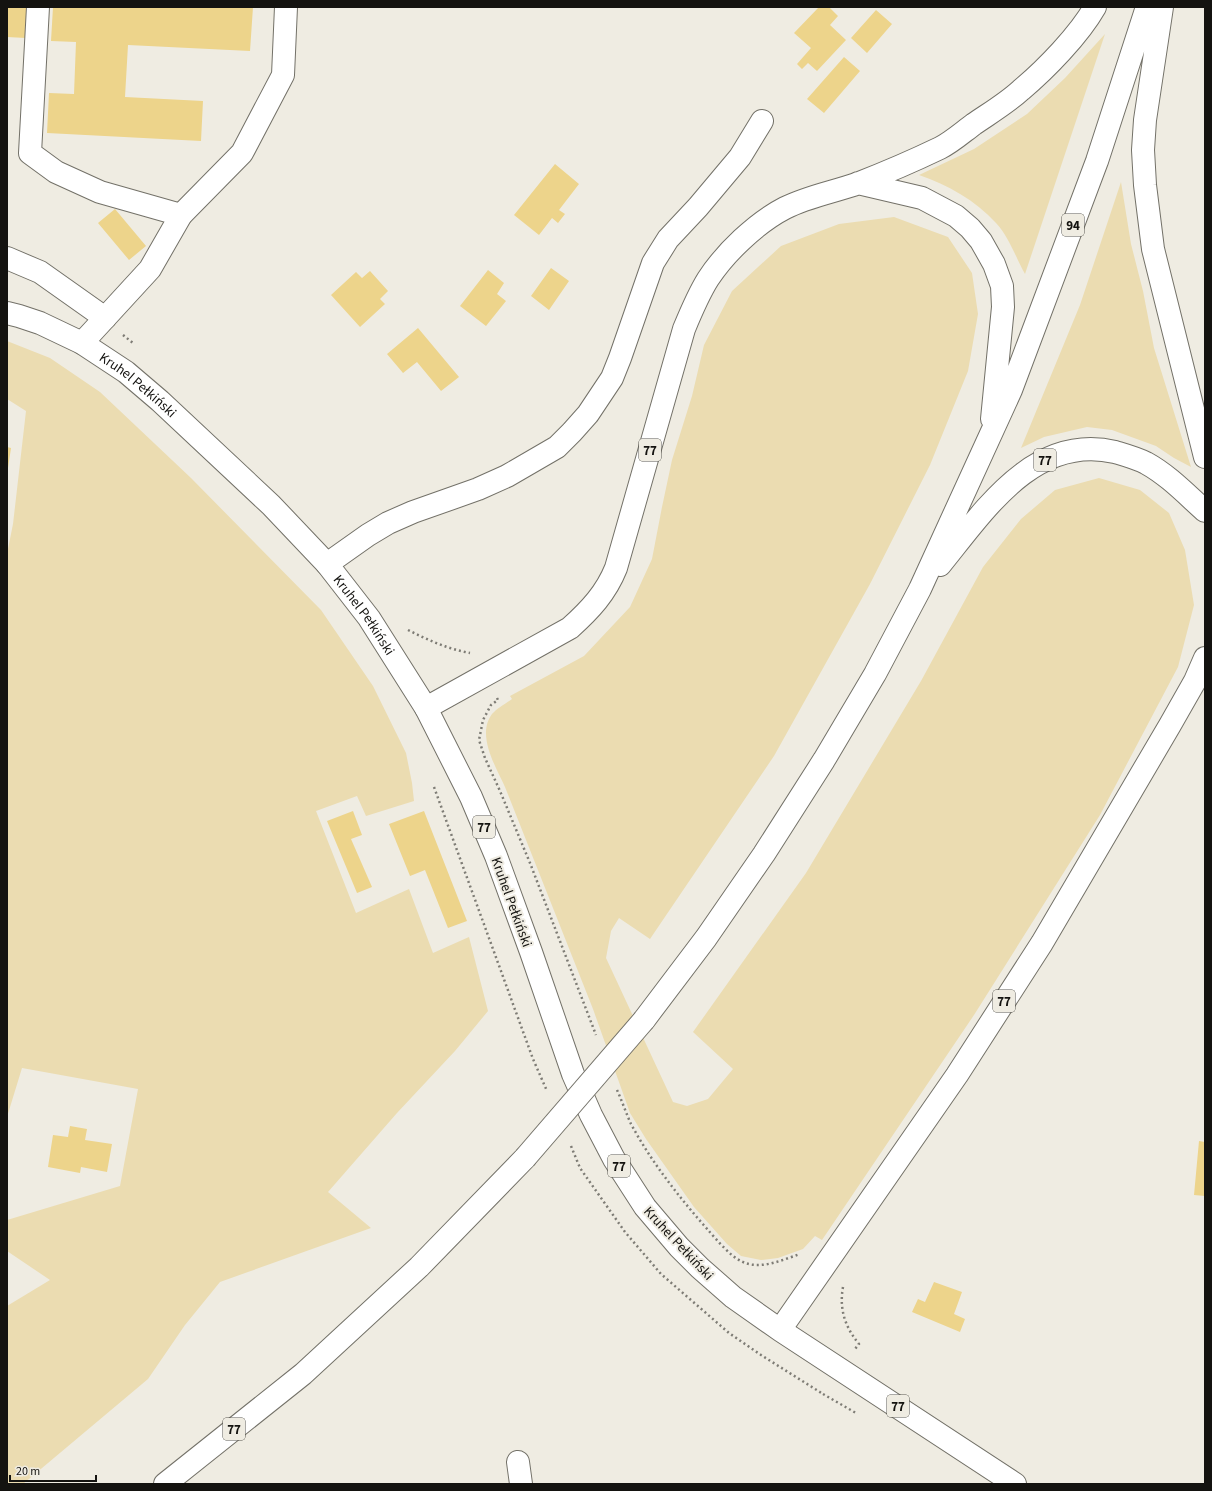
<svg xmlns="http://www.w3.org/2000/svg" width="1212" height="1491" font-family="'Source Sans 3',sans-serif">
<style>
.green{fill:#ebdcb1}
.building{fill:#edd48b}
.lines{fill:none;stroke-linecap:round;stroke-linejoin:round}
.minor-casing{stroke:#737168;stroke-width:24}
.major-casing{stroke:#737168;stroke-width:24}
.path{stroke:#7e7c75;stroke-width:2.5;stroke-dasharray:2 3;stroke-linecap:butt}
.minor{stroke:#fff;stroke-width:22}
.major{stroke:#fff;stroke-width:22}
.major-bridge-casing{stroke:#737168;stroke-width:24;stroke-linecap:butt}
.major-bridge{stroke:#fff;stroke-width:22}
.labels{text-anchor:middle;stroke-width:4;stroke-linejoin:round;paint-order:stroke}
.shield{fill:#efece2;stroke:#56544f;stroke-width:1}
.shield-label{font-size:13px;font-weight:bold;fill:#141310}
.street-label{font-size:14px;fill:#141310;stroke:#efece2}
</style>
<rect width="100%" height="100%" fill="#efece2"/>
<!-- green -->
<path class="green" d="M1105,34L1025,274C1016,258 1009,237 996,223C975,200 948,185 919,175L974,149L1027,114L1065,78Z
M1121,182L1131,244L1143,291L1154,348L1191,467L1174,458L1156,446L1112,430L1087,427L1044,437L1021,448L1080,305Z
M894,217L948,237L972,273L978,314L968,371L930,465L870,584L774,756L650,939L619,918L611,931L606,958L673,1102L687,1106L708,1099L733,1069L693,1032L806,873L921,681L983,567L1021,519L1055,490L1099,478L1140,490L1169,513L1185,550L1194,605L1178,667L1100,815L974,1015L822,1240L815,1236L803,1249L778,1258L761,1260L741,1256L727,1244L694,1207L646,1139L630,1113L593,1009L505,787C496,767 476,735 492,714C497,708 505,704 512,699L510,696L584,656L630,607L652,559L662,507L672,460L692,396L704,345L732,291L781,246L839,224Z
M7,341L50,358L100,392L191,478L321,610L373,686L406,753L412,783L414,801L366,816L357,796L316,811L356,913L409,889L433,953L469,937L488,1011L455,1051L397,1113L328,1192L371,1228L220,1282L185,1325L148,1379L23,1484H7V1306L50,1280L7,1251V1220L120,1186L138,1089L22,1068L7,1117V554L13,524L26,411L7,399Z"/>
<!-- building -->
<path class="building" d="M8,7H28L26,38L7,37Z
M53,7H253L250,51L128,45L125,97L203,101L201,141L47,133L49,93L74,94L76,42L51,41Z
M819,7H829L838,16L830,25L846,40L817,71L808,63L802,69L797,64L811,48L794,33Z
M876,10L892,24L867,53L851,38Z
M844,57L860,71L824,113L807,99Z
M555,164L579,184L559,210L565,214L558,223L552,218L539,235L514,215Z
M115,209L146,246L129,260L98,223Z
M551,268L569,281L549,310L531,296Z
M488,270L504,283L497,294L506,301L486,326L460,306Z
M370,271L388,291L380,299L385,304L360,327L331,295L356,272L362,278Z
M418,328L459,377L441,391L417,362L403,373L387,354Z
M7,447L11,448L8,468H7Z
M353,811L362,835L351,839L372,887L357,893L327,821Z
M424,811L467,921L448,928L425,870L410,876L389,824Z
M70,1126L87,1129L85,1140L112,1144L107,1172L81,1167L80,1173L48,1167L53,1135L68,1137Z
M1199,1141L1205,1142V1196L1194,1195Z
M934,1282L962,1292L954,1314L965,1319L960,1332L912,1312L918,1299L925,1302Z"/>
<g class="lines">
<defs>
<g id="minor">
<path d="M38,7L30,153L56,172L100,192L181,215"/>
<path d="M7,258L40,272L105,318L82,343"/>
<path id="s1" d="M7,313L19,316L40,323L82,343L126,372L160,401L271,505L327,564L369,618L426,708"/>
<path d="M105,318L150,269L181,215L242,153L283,75L286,7"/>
<path d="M327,564L368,535L388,523L413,512L478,489L507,476L557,447L572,432L588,414L612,378L620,358L653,263L668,239L698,207L740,157L762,121"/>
<path d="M518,1462L521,1484"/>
</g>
<path id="major" d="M1162,7L1145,120L1143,150L1145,185L1153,249L1205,457
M858,183L922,198L956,216L970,228L981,241L994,264L1002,286L1003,307L992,419
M940,565C984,511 1034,433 1115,452C1125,455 1136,458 1146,463C1168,475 1186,494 1205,511
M644,1020L706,938L764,854L824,760L875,674L920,589L1011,390L1097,161L1147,7
M780,1330L957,1075L1042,943L1170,725L1195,681L1205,658
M165,1484L303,1374L419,1267L525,1158
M1015,1484L780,1330L733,1297L700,1268L679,1247L645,1207L614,1159L591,1115L573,1074L531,952L496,856L471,797L426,708L570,628C590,610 606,593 616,568L684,329C691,312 698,295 708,279C725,253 756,223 785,208C809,196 834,192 859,183C885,173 915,160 940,148C952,142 963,132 974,124C990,113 1007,103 1021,90C1046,69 1079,35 1095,7"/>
</defs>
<!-- minor casing -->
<use href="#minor" class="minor-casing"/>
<!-- major casing -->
<use href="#major" class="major-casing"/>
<!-- path -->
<path class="path" d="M123,335L133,343
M408,630C428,640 448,649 470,653
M497,698L498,700L491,705L483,720L479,740L485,758L500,791L530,863L596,1035
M434,787L533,1059L547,1091
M617,1090C622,1101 626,1113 631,1124C652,1163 679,1197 708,1230C716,1239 730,1256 741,1261C759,1271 782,1260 800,1254
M571,1146L580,1168L625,1232L661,1274L729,1333L761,1355L823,1394
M843,1287C839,1309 845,1327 859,1344L855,1349
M823,1394L856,1413"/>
<!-- minor -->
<use href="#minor" class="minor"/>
<!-- major -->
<use href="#major" class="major"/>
<defs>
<path id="major-bridge" d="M525,1158L644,1020"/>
</defs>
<!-- major-bridge casing -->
<use href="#major-bridge" class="major-bridge-casing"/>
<!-- major-bridge -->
<use href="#major-bridge" class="major-bridge"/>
</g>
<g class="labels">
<!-- shield labels -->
<g class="shield">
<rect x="1062" y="214" width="22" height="22" rx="3"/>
<rect x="639" y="439" width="22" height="22" rx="3"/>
<rect x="1034" y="449" width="22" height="22" rx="3"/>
<rect x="473" y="816" width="22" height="22" rx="3"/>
<rect x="993" y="990" width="22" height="22" rx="3"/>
<rect x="608" y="1155" width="22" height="22" rx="3"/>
<rect x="887" y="1395" width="22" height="22" rx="3"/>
<rect x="223" y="1418" width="22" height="22" rx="3"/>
</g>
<g class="shield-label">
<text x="1073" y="230">94</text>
<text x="650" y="455">77</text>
<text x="1045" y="465">77</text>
<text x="484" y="832">77</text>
<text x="1004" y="1006">77</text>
<text x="619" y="1171">77</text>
<text x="898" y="1411">77</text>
<text x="234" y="1434">77</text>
</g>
<!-- street labels -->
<g class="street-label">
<text dy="5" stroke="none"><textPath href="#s1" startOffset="151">Kruhel Pełkiński</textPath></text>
<text dy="5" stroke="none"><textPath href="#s1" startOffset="475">Kruhel Pełkiński</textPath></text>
<text transform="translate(512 902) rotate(70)" y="5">Kruhel Pełkiński</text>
<text transform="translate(679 1243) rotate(47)" y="5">Kruhel Pełkiński</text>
</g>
</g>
<!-- border -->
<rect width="1212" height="1491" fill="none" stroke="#141310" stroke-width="16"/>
<!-- scale -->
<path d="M10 1475v6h86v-6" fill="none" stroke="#141310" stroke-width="2"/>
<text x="16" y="1475" font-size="12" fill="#141310" stroke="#efece2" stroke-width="3" paint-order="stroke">20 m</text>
</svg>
